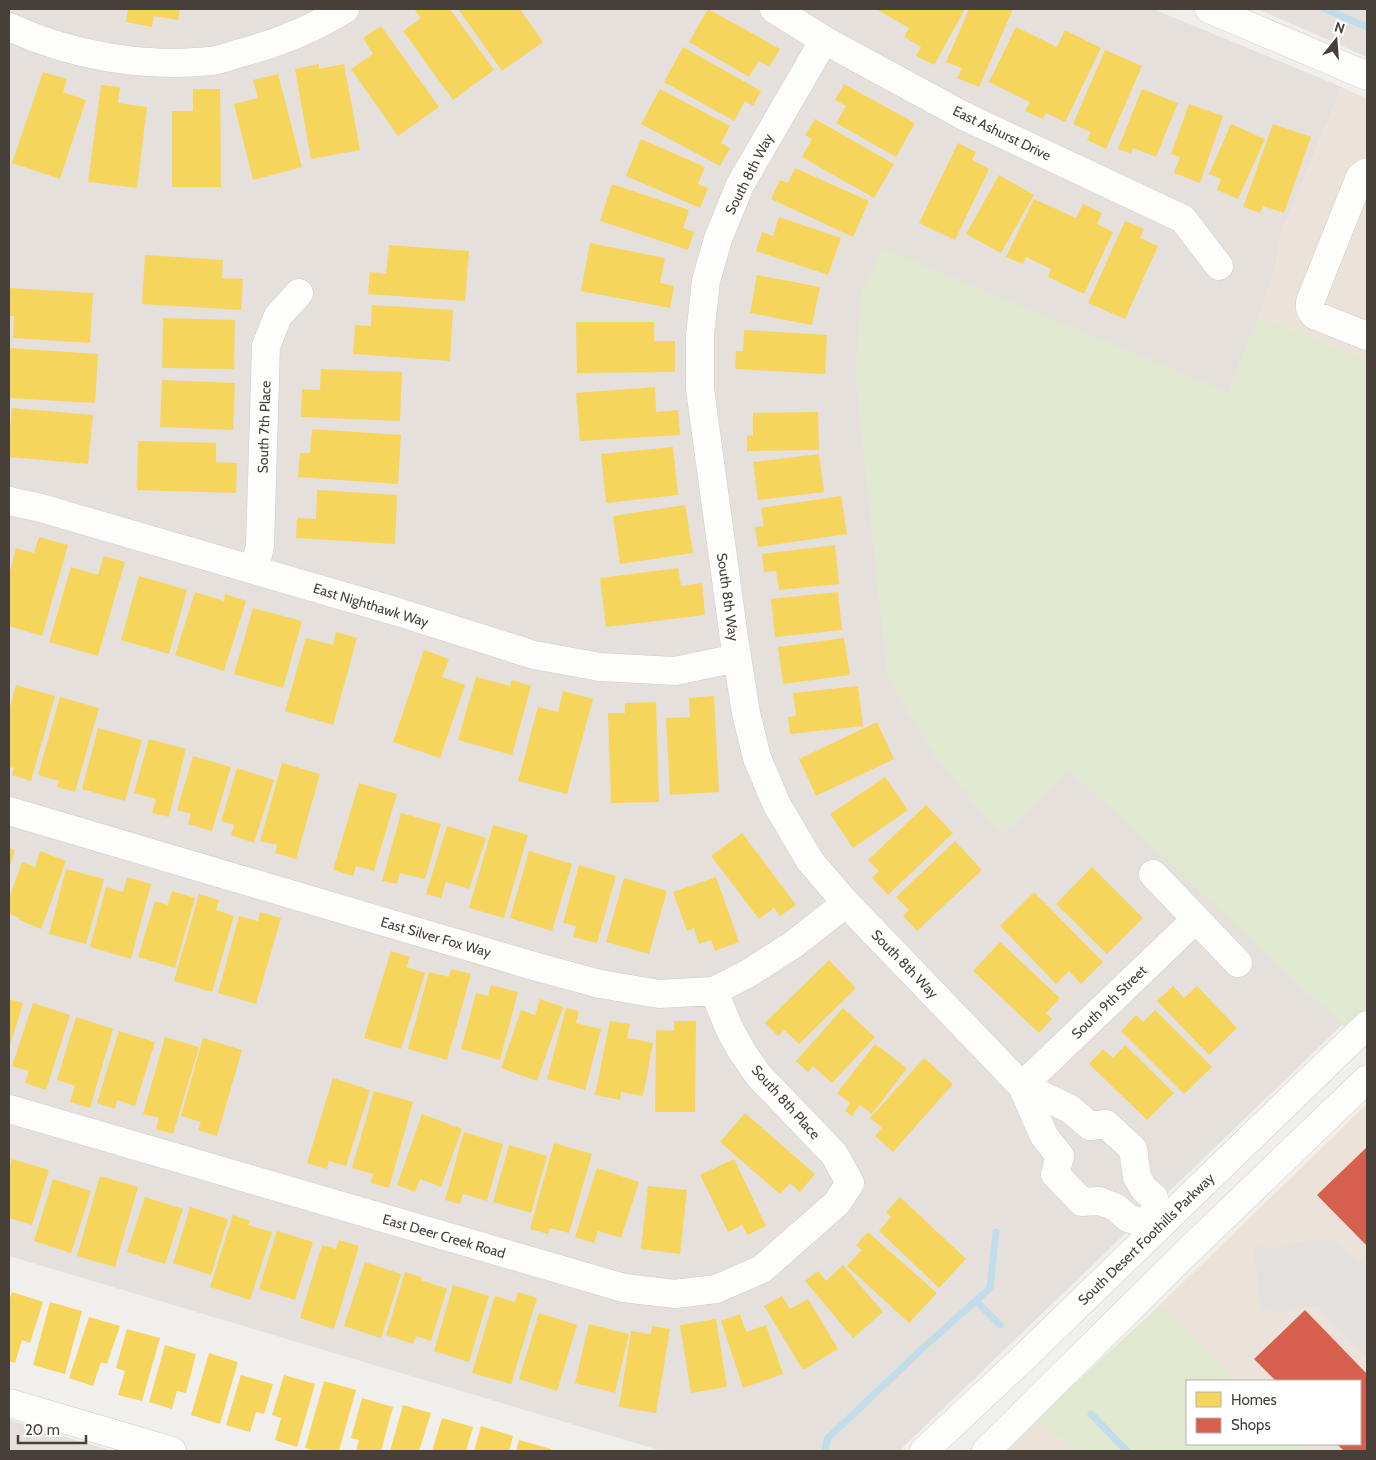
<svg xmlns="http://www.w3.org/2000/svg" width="1376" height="1460" font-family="Cabin,sans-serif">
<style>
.residential{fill:#e5e0db}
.commercial{fill:#ebe3da}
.green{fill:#e0e8cf}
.parking{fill:#e3e0dd}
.homes{fill:#f6d55c}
.shops{fill:#d6604d}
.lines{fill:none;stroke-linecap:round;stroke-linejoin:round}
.stream{stroke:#c1ddea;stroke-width:7}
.minor-casing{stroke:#cfcdca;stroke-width:29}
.minor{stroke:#fdfdfc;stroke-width:28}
.labels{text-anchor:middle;stroke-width:5;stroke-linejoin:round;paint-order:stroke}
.street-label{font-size:14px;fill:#474039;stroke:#fff}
</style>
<rect width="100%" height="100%" fill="#f1efec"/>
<!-- residential -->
<path class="residential" d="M9,9H1153L1342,87L1281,234L1275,270L1259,317L1228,393L883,249L862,293L856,374L888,677L938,760L1001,834L1069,770L1344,1023L899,1451H662L9,1256Z
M1258,9H1367V57Z
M9,1420L112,1451H9Z"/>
<!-- commercial -->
<path class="commercial" d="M1342,87L1367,99V360L1259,317L1275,270L1281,234Z
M1367,1104V1451H1304L1297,1444H1360V1381H1235L1160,1305Z
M1037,1419L1077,1451H1002Z"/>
<!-- green -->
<path class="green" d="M883,248L1228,393L1259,317L1367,360V1007L1346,1028L1069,770L1001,834L938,760L888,677L856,374L862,293Z
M1160,1305L1235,1381H1187V1444H1297L1304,1451H1077L1037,1419Z"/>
<!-- parking -->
<path class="parking" d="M1335,1239L1357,1262L1367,1253V1358L1317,1306L1261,1312L1254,1248Z"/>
<!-- homes -->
<path class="homes" d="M128,9H180L178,20L154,16L152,27L126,22Z
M414,9H450L494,70L453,100L403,31L421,18Z
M458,9H520L543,42L502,71Z
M708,9L780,49L769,67L759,61L749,77L689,42Z
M876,9H965L934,65L916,56L921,47L904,37L909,28Z
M969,9H1013L979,87L957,78L962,68L946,62Z
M381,26L439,107L398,136L351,69L373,54L363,38Z
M1016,27L1057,47L1065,30L1101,48L1065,122L1046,113L1043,119L1025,111L1030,102L989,82Z
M683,47L761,91L753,106L745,101L734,121L664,82Z
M1105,50L1142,66L1106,149L1087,140L1091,132L1073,124Z
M319,64V69L344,64L360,150L311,159L295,69Z
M43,72L67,79L63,92L86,100L60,179L12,163Z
M278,74L302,167L253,180L234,104L258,98L253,80Z
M844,84L915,123L896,157L836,123L846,106L835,100Z
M101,85L120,87L118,103L147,107L137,188L88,182Z
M193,89H220L221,187H172V111H193Z
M660,89L730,126L721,143L730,148L720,166L641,124Z
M1142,89L1178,103L1156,157L1133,148L1131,154L1118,149Z
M1189,104L1223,116L1200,183L1174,173L1180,157L1171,154Z
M815,119L894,164L874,198L802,157L812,139L805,135Z
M1231,124L1265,139L1238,199L1217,190L1221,179L1209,174Z
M1273,124L1311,137L1284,213L1263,206L1260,213L1243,207Z
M641,139L705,167L698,184L708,188L700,208L626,176Z
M958,143L976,152L972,160L989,169L955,240L919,223Z
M795,168L869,201L853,237L771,199L780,180L788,183Z
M999,175L1034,195L1001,253L966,234Z
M612,184L689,210L683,228L694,232L688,250L600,221Z
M1034,199L1076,218L1083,204L1102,213L1097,224L1113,232L1084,294L1048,277L1051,269L1026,257L1023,264L1006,257Z
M779,217L841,238L828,275L756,251L762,232L773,236Z
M1125,221L1144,229L1140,238L1158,246L1125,319L1088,303Z
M590,243L665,258L660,283L674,286L670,308L581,291Z
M389,245L469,251L465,301L368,294L370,272L386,274Z
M145,255L223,260L222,278L243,279L241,310L142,304Z
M757,275L820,287L812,325L750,313Z
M9,288L93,293L90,343L13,338L14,316H9Z
M372,305L453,310L450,361L353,354L355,325L371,326Z
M163,318L235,320L234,369L162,368Z
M576,322H654V341H675V372L577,373Z
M744,330L827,335L825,374L735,369L736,351H743Z
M9,348L98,354L95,403L9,398Z
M321,369L402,372L400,421L301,417L302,389L320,390Z
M162,380L235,383L233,430L160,427Z
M655,387L656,412L678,410L680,435L580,441L576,393Z
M12,408L93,415L88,464L9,457V430H10Z
M818,412L819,450L747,451V436L753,435V413Z
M312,429L401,435L398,484L298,477L300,453H310Z
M138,441L216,443V462L237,463L236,493L137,490Z
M673,447L678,495L606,503L601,454Z
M819,454L824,492L758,500L753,462Z
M317,490L397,495L395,544L296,538L297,518L316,519Z
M841,496L847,534L758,547L755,527L764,526L761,508Z
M685,505L693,553L620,564L613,516Z
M39,537L68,545L42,636L9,626V575L16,548L34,553Z
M835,545L839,584L779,590L776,571L764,572L762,554Z
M104,556L125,562L98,656L49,642L71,567L98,575Z
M678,568L681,586L702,583L705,615L606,627L600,578Z
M139,576L187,590L169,654L121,640Z
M195,592L224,601L225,594L246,601L224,671L175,655Z
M838,592L842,630L775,637L771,599Z
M253,608L302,621L283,688L234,674Z
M336,632L357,638L333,725L285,711L306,638L333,645Z
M844,638L850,675L783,684L778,647Z
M424,650L449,659L442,677L465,685L440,758L393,742Z
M476,677L510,686L512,680L531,686L512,755L458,740Z
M16,685L55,696L31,781L12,775L14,768L9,767V711Z
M858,686L863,726L790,734L788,717L796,716L793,693Z
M563,691L593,699L567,794L518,781L538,707L558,712Z
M714,696L719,792L670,795L666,718L690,717L689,698Z
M60,697L99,708L75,792L57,787L59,781L38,775Z
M656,702L659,802L611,803L608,713H625V703Z
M877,722L894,759L816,796L799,759Z
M98,728L142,740L125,801L82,789Z
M149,739L186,749L169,817L152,813L156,799L134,793Z
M193,756L231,767L212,831L188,824L191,814L177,810Z
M282,763L320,774L296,859L275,853L277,845L260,841Z
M237,768L274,780L254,843L231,835L234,825L221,821Z
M885,777L908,810L853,848L830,814Z
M359,783L397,794L374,871L356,866L353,876L333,870Z
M926,805L953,833L888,895L872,878L879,871L868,860Z
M401,813L441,824L425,879L400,873L397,884L382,881Z
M493,825L528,835L504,918L469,908Z
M447,826L486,838L469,889L446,882L441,898L426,894Z
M742,833L796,905L780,916L774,908L759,919L711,856Z
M955,841L982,870L917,931L903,916L909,910L896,897Z
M9,848L15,850L9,870Z
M40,851L66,861L41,929L19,920L20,918L9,914V899L22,862L35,867Z
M529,851L572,864L552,931L510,918Z
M579,865L616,876L597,943L573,937L576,926L563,923Z
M1092,867L1143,918L1107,954L1056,904Z
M66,869L104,879L86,944L49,934Z
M127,877L151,884L131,959L90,947L106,887L123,892Z
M716,877L739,942L715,951L711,940L699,944L694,928L687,931L673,892Z
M624,878L667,891L649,954L606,942Z
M172,891L195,898L175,968L138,957L155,901L168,905Z
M1034,892L1103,962L1081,984L1069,971L1056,984L1000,926Z
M199,894L219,900L216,910L234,916L212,992L174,981Z
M260,912L281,918L256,1004L218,993L239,916L258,921Z
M1000,942L1060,998L1046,1013L1052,1019L1039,1033L973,971Z
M391,951L410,957L406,967L425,973L401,1049L364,1038Z
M829,960L856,988L799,1044L784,1030L778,1036L765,1023Z
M451,969L471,974L447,1060L408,1049L429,972L449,977Z
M491,985L518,992L500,1060L461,1049L476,993L488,996Z
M1173,986L1184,998L1197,986L1237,1028L1209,1055L1157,1001Z
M9,999L23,1003L9,1048Z
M540,999L563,1007L537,1081L501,1068L521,1010L535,1015Z
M33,1003L70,1015L46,1090L25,1083L29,1071L12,1066Z
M566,1008L579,1011L576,1023L601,1029L585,1090L547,1079Z
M843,1008L875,1037L832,1083L813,1066L808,1072L796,1061Z
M1155,1010L1212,1067L1184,1094L1121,1031L1136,1015L1143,1022Z
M76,1017L113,1029L90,1108L70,1102L75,1086L57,1080Z
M610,1021L630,1024L627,1038L653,1043L643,1096L621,1092L620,1100L595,1095Z
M674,1021H696L695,1112H655L656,1030L674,1031Z
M119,1031L155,1042L135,1106L117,1100L115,1109L97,1103Z
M165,1037L199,1047L173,1134L156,1129L159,1118L143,1114Z
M203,1038L242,1050L217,1136L198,1130L201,1122L181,1116Z
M875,1044L907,1068L872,1114L860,1105L852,1116L845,1111L850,1103L837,1093Z
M1125,1045L1174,1093L1147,1120L1089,1064L1103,1049L1113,1058Z
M924,1058L953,1084L893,1152L875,1136L882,1128L870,1118Z
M333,1078L370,1090L346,1166L329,1161L327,1169L307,1163Z
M374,1091L413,1102L389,1188L371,1183L373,1174L352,1168Z
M745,1113L815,1174L800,1192L790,1183L780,1194L720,1142Z
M422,1114L462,1129L441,1187L420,1179L415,1192L397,1185Z
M464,1132L503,1144L487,1201L463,1194L460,1204L445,1200Z
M554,1143L592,1154L569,1233L550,1228L548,1234L530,1229Z
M509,1145L547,1156L531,1213L493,1202Z
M12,1159L49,1170L32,1225L9,1218V1169Z
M734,1159L766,1226L747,1235L742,1225L728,1232L700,1175Z
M597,1168L639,1182L621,1238L598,1231L594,1243L575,1237Z
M100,1176L138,1187L115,1267L77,1256Z
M53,1179L91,1191L71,1253L34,1241Z
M648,1186L687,1190L680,1254L641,1249Z
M145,1197L183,1209L165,1264L127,1252Z
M900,1197L966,1259L939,1288L879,1231L891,1217L886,1212Z
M190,1207L228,1219L211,1275L173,1263Z
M233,1215L250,1221L248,1225L272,1232L250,1300L210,1287Z
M277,1231L313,1242L295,1300L259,1289Z
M868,1232L937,1293L909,1323L847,1266L862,1250L856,1245Z
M339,1240L359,1246L334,1329L300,1318L322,1245L336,1249Z
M365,1262L401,1274L381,1338L344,1326Z
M843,1265L883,1312L853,1338L805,1281L818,1271L826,1281Z
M405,1272L422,1277L421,1280L447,1289L431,1341L416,1336L413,1344L386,1335Z
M453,1285L489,1296L469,1362L434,1351Z
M12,1292L43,1302L30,1343L22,1340L15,1363L9,1361V1301Z
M518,1292L537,1298L511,1384L472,1373L495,1296L515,1302Z
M782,1296L790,1309L808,1299L838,1349L803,1370L764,1306Z
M50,1302L82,1311L65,1374L33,1365Z
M539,1313L577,1325L557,1391L519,1379Z
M740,1314L746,1332L766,1325L783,1374L743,1388L721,1321Z
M89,1317L120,1326L107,1364L101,1362L93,1386L69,1378Z
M716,1319L727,1387L691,1393L680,1325Z
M589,1324L629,1334L615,1393L575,1383Z
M652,1326L670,1329L656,1413L619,1407L631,1331L651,1334Z
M127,1329L160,1338L142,1401L118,1395L125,1371L116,1368Z
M165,1345L196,1354L186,1393L177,1391L172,1409L149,1402Z
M209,1353L238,1362L220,1424L191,1415Z
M241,1375L273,1384L264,1414L256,1412L250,1432L226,1425Z
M284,1375L315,1384L297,1447L275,1440L281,1418L272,1415Z
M324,1381L356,1390L339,1451H316L305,1448Z
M362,1398L393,1407L381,1451H356L359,1440L351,1438Z
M403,1405L431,1413L419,1451H390Z
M442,1418L473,1427L466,1451H432Z
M481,1426L513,1436L509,1451H474Z
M519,1440L551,1449V1451H516Z"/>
<!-- shops -->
<path class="shops" d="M1367,1147V1244L1366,1245L1317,1195Z
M1305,1310L1367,1374V1451H1344L1337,1444H1360V1381H1276L1254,1359Z"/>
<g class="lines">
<!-- stream -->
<path class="stream" d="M1325,9L1367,27
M976,1301L1000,1325
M1091,1414L1127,1451
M825,1451L827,1439L923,1348L990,1288L996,1232"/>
<defs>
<path id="minor" d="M774,9L824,40L964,116L1183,219L1219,266
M1209,9L1367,76
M9,27C70,55 143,68 210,61C220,60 230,56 240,53C279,43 311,30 345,9
M824,40L740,185L718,239L706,281L700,335V389L734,638L746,713L757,758L777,805L810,861L846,903L1022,1086L1070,1109L1090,1126L1106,1124L1133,1149L1137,1177L1144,1189L1154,1198L1158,1227
M1367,172L1360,177L1310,302V309L1314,315L1367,336
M9,501L41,508L398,612L534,655L600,667L675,671L737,658
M254,570L260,546L266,346L278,316L299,293
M9,811L537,967L600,984L659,994L714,991L749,973L794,944L846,903
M1153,874L1238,963
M1022,1086L1196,919
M1022,1086L1044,1136L1060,1156L1055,1174L1082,1202L1099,1201L1115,1207L1128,1218L1158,1227
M9,1109L624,1288L675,1294L716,1289L762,1269L837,1203L850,1183L834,1154L758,1075L741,1050L729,1028L714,991
M9,1403L172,1451
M924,1451L1016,1365L1367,1025
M986,1451L1186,1253L1367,1079"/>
</defs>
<!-- minor casing -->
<use href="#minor" class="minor-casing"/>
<!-- minor -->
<use href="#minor" class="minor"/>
</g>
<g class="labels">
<!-- street labels -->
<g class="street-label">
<text transform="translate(1002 133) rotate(26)" y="5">East Ashurst Drive</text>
<text transform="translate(749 174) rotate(-63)" y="5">South 8th Way</text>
<text transform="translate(264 427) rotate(-88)" y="5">South 7th Place</text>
<text transform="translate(728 597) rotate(82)" y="5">South 8th Way</text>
<text transform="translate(371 605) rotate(17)" y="5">East Nighthawk Way</text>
<text transform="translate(436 937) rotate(16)" y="5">East Silver Fox Way</text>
<text transform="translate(905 964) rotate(46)" y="5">South 8th Way</text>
<text transform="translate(1109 1002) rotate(-44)" y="5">South 9th Street</text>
<text transform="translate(786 1102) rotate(48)" y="5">South 8th Place</text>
<text transform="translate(444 1236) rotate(16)" y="5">East Deer Creek Road</text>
<text transform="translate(1146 1239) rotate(-44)" y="5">South Desert Foothills Parkway</text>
</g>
</g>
<!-- border -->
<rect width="1376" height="1460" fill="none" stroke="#474039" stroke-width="20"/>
<!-- legend -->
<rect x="1186" y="1380" width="175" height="65" fill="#ffffff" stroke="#b5b3b0"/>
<rect x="1196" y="1392" width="25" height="15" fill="#f6d55c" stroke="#b5b3b0"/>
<text x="1231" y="1405" font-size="15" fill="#474039">Homes</text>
<rect x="1196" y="1418" width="25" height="15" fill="#d6604d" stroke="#b5b3b0"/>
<text x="1231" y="1430" font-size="15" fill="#474039">Shops</text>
<!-- north arrow -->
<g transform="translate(1336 40) rotate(17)" stroke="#ffffff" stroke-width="4" paint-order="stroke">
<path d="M0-4L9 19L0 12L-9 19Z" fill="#474039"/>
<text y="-8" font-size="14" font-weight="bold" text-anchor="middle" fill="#474039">N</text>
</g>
<!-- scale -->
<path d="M18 1435v8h68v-8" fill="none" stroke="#474039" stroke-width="2.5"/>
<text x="25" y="1435" font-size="15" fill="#474039" stroke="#ffffff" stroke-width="4" paint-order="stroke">20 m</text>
</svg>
